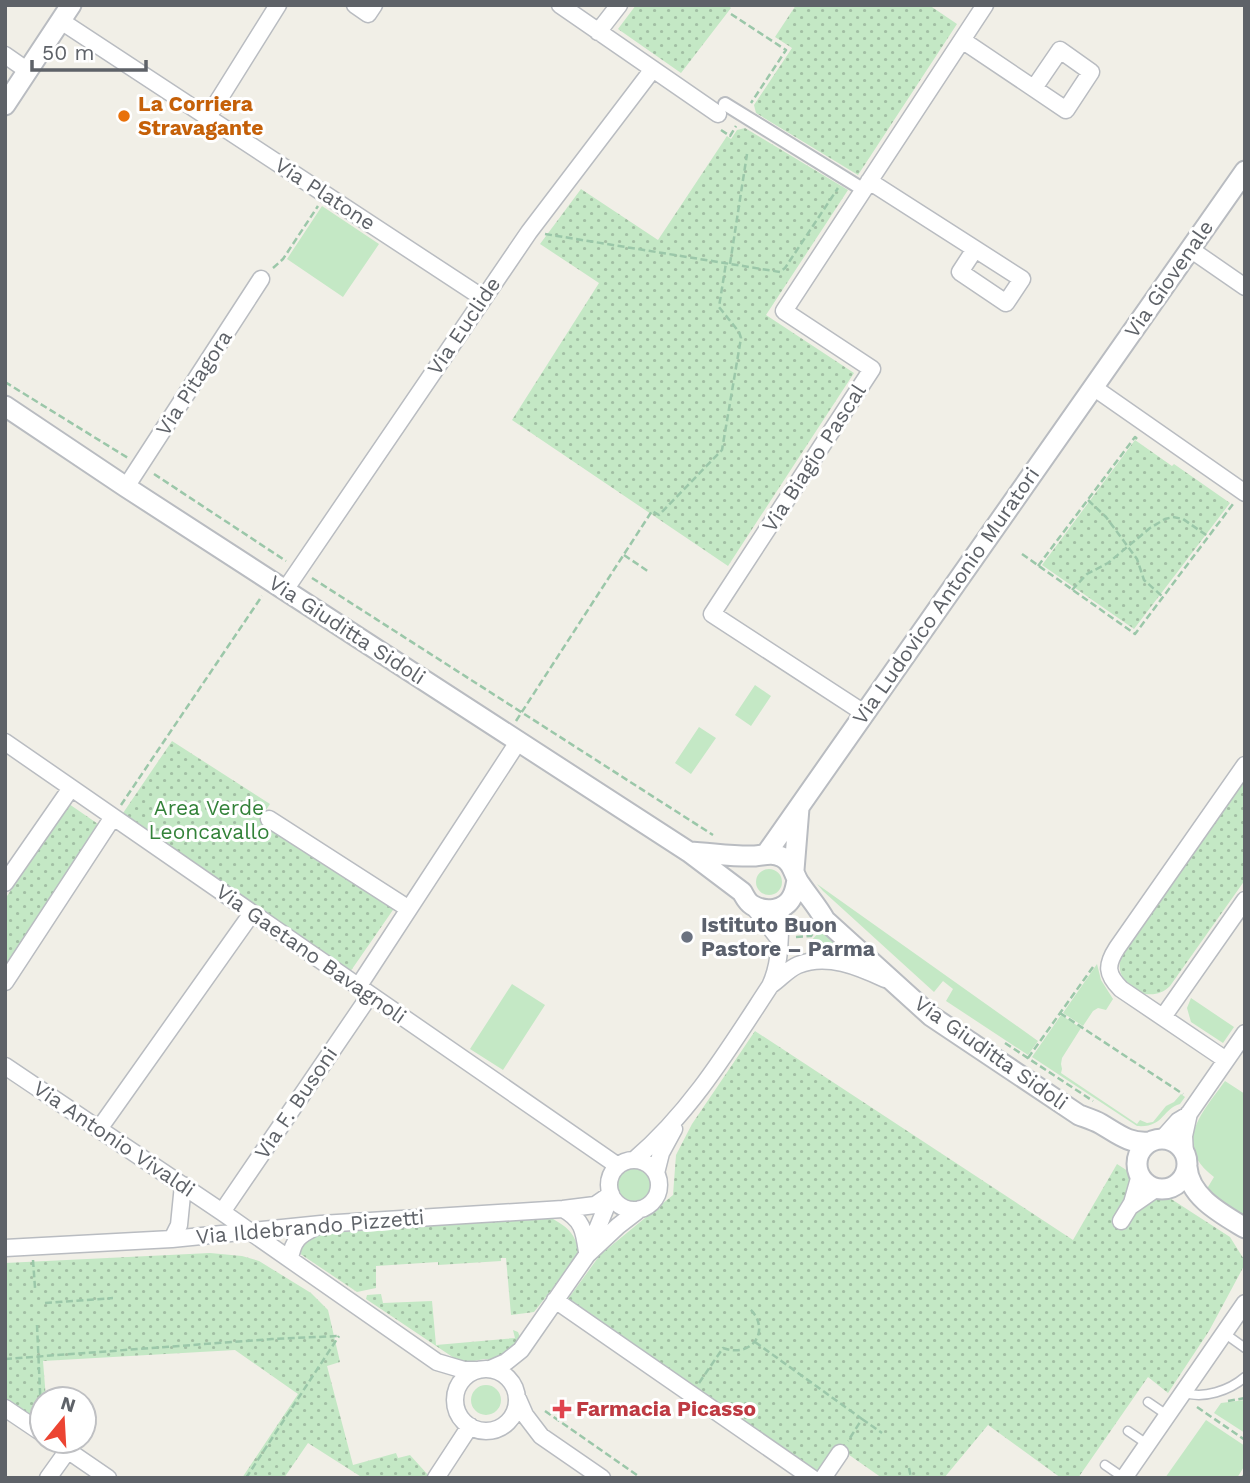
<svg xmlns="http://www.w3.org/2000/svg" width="1250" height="1483" font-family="'Work Sans',sans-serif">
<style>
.grass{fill:#c4e8c5}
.park{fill:url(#park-dots)}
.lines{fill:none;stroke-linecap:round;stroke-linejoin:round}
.service-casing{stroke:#b9bcc1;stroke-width:11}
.pedestrian-casing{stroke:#b9bcc1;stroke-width:16}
.minor-casing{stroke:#b9bcc1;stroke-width:19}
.tertiary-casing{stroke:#b9bcc1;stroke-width:23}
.path{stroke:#9bc7a9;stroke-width:2.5;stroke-dasharray:7 3.5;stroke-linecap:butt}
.service{stroke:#fff;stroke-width:8}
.pedestrian{stroke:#fff;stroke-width:12}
.minor{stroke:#fff;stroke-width:16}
.tertiary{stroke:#fff;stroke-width:19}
.food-dot{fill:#e8710a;stroke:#fff;stroke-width:2.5}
.worship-dot{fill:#6b7280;stroke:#fff;stroke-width:2.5}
.health-dot{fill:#e0444e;stroke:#fff;stroke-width:2.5}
.labels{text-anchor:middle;stroke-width:6;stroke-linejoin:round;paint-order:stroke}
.food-label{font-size:21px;font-weight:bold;fill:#c56008;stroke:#fff;text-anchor:start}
.street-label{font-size:21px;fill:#5e6268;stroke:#fff}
.park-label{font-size:21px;fill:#338239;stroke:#fff}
.worship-label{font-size:21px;font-weight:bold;fill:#5b616d;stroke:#fff;text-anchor:start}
.health-label{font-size:21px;font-weight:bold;fill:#be3a42;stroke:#fff;text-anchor:start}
</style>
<defs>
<pattern id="park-dots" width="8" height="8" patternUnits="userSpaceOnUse" patternTransform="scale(1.75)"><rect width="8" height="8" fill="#c4e8c5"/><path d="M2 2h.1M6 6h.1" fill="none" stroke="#a2bfa4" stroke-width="1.8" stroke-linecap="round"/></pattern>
</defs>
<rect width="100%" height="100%" fill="#f1efe7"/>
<!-- grass -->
<path class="grass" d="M322,206L379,244L343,297L287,259Z
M755,685L771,696L751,726L735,715Z
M699,727L716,738L691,774L675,763Z
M756 882a13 13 0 1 1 26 0a13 13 0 1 1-26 0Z
M817,884L1038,1041L1028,1055L946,1001L953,989L943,981L934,992L823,891Z
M821,930L848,954V957L810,955V942Z
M1097,964L1101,980L1113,999L1106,1010L1098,1008L1093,1011L1083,1026L1063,1013Z
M512,984L545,1005L503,1070L470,1049Z
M1191,998L1234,1027L1223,1043L1191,1022L1187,1008Z
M1061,1015L1081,1028L1062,1058L1061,1064L1062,1069L1061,1073L1137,1124L1140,1120L1147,1123L1153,1122L1166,1106L1174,1102L1181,1094L1185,1097L1180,1104C1162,1109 1164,1128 1137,1126L1032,1057Z
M1225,1081L1245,1094V1218L1205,1192L1214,1177C1171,1145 1202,1113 1225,1081Z
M616 1185a18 18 0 1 1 36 0a18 18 0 1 1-36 0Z
M471 1400a15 15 0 1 1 30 0a15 15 0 1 1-30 0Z
M1245,1400V1433L1214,1413L1221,1403Z
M1206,1420L1245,1446V1465L1237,1478H1165Z"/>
<!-- park -->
<path class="park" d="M636,5H728L731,8L681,73L618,29Z
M796,5H929L957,24L858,175L756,113L754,105L792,48L775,37Z
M745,128L848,190L766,315L854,373L728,566L512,420L599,283L540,244L581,189L658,240L727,136L731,139L737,130Z
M1135,440L1172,466L1174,464L1230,503L1134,629L1042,565Z
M172,741L270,804L260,819L395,907L350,972L121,816Z
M1245,779V880L1170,986C1150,1007 1112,985 1121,957Z
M69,804L101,826L5,971V899Z
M755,1031L1073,1240L1117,1164L1230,1237L1245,1261V1264L1209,1331L1168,1393L1148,1377L1078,1478H1061L988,1425L944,1478H882L835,1445L817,1472L568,1299L600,1255L673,1195L676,1155L692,1124Z
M548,1216C567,1227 576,1232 579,1255L534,1312L511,1315L506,1258H501V1261L438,1265V1262L376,1266V1288L357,1292L299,1253L301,1248L316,1234Z
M210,1253L242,1256L259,1261L311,1293L328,1310L340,1362L327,1366L353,1465L396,1453L398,1458L410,1455L429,1476L428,1478H363L308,1443L284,1478H242L298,1394L235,1350L43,1361L46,1399H42V1424L5,1399V1263Z
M381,1294L383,1303L432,1301L436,1345L515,1338L513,1330L518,1332L520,1337L505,1357L496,1360L484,1359L474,1361L466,1366L366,1299L367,1295Z"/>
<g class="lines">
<defs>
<path id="service" d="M1224,1333L1245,1348
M1183,1392C1203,1400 1230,1390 1245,1377
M1148,1402L1167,1415
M1128,1431L1147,1444
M1105,1465L1124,1478"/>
<path id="pedestrian" d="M725,104L864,190"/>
<path id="minor" d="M355,5L368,14L374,5
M560,5L718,114
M61,21L483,298
M598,32L619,5
M962,40L1066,110L1091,72L1060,50L1034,88
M5,55L28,71
M208,117L278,5
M869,181L1022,279L1006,303L960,272L975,249
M1190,249L1245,287
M1093,387L1245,493
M126,487L261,279
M285,590L529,232L653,69
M864,713L712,614L872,369L784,311L985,5
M5,742L618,1166
M269,819L409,909
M5,883L71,788
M753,906L779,939
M5,982L113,817
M771,985C780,979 788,969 798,965C827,953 859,967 885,979
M358,987L518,742
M1163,1017L1245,900
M1226,1060L1121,989C1106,974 1106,965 1117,948L1245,765
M5,1066L222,1212L437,1362L464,1370H476
M99,1129L252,913
M1162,1139L1178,1121L1188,1115L1245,1033
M1185,1155L1184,1136L1189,1113
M634,1160C691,1112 730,1047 770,986C782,961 779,935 781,908
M609 1185a25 25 0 1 1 50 0a25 25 0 1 1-50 0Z
M656,1173L661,1153L674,1129
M1131,1206L1157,1188
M563,1209C583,1220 584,1231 587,1252
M222,1212L370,995
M1121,1221L1132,1203L1140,1175
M172,1239L179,1225L183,1185
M5,1248L172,1239L321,1224L563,1209L595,1205L611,1194
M589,1249L611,1195
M290,1259C293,1240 299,1235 316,1227
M555,1300L812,1478
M455 1400a31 31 0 1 1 62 0a31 31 0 1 1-62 0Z
M490,1369L506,1362L521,1350L587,1255L618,1226L640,1209
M518,1399L525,1415L541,1436L602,1478
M5,1408L42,1433
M54,1441L108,1478
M48,1478L68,1450
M436,1478L470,1426
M823,1478L840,1453
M1124,1478L1245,1303"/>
<path id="tertiary" d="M5,105L71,5
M5,406L126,487L689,852L742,892C745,897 747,902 752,905C765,913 785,911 792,897C795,892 796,885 797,880
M689,852C711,853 734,857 755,856C765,855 772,852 782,857C794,863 793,875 800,884C808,896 818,907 825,920L931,1016L1079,1115C1087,1118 1094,1120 1101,1124C1118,1134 1129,1144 1150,1142
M766,854L1245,171
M794,870L799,808
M1137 1164a25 25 0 1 1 50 0a25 25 0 1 1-50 0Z
M1187,1167C1189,1197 1222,1214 1245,1228"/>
</defs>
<!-- service casing -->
<use href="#service" class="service-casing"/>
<!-- pedestrian casing -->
<use href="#pedestrian" class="pedestrian-casing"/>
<!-- minor casing -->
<use href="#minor" class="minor-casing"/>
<!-- tertiary casing -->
<use href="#tertiary" class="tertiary-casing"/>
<!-- path -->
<path class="path" d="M731,14L786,50L751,103
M721,130L730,136L736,126
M545,234L780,272L785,268L838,188
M730,264L747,154
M273,268L283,259L318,206
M5,382L128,458
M154,474L286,561
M1088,500L1106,517L1137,559L1144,580L1163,597
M1022,554L1135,634L1233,504
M624,555L649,572
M1038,566L1135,437L1137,439
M312,578L713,835
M1072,590L1087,574L1108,563L1150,528L1165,519L1173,517L1183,519L1209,537
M516,721L652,511L659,515L722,450L741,338L739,332L719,307L726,263
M121,805L262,596
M796,937L811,936L813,933
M1060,1013L1183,1094
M1005,1043L1093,1101
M1028,1058L1093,967
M33,1260L35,1288
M45,1303L113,1298
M5,1306H6
M37,1325L41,1413
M755,1342L862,1419L848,1441
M5,1359L272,1339L339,1336
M699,1383L723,1348C753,1359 772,1329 749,1308
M1228,1401L1245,1398
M1197,1407L1245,1440
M545,1411L641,1478
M862,1419L882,1433
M909,1468L911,1478
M246,1478L339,1336
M1242,1478L1245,1474"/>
<!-- service -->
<use href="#service" class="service"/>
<!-- pedestrian -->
<use href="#pedestrian" class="pedestrian"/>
<!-- minor -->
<use href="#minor" class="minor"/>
<!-- tertiary -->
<use href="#tertiary" class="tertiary"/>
</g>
<!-- markers -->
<circle class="food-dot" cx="124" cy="116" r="7"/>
<circle class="worship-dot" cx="687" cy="937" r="7"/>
<path class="health-dot" d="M558.5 1398.5h7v7h7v7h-7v7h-7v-7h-7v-7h7z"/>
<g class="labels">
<!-- food labels -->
<g class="food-label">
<text x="138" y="111">La Corriera<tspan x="138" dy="24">Stravagante</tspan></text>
</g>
<!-- street labels -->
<g class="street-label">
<text transform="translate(325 194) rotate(33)" y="7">Via Platone</text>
<text transform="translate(1169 279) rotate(-55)" y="7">Via Giovenale</text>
<text transform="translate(464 326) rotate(-56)" y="7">Via Euclide</text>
<text transform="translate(194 383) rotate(-57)" y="7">Via Pitagora</text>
<text transform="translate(814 458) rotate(-57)" y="7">Via Biagio Pascal</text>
<text transform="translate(946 596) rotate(-55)" y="7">Via Ludovico Antonio Muratori</text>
<text transform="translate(347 630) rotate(33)" y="7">Via Giuditta Sidoli</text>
<text transform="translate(311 954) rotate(35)" y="7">Via Gaetano Bavagnoli</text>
<text transform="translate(991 1053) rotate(35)" y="7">Via Giuditta Sidoli</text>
<text transform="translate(296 1103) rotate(-56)" y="7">Via F. Busoni</text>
<text transform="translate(114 1139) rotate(34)" y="7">Via Antonio Vivaldi</text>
<text transform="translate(310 1227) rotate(-5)" y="7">Via Ildebrando Pizzetti</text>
</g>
<!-- park labels -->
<g class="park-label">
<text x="209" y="815">Area Verde<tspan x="209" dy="24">Leoncavallo</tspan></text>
</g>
<!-- worship labels -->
<g class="worship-label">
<text x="701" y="932">Istituto Buon<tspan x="701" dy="24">Pastore – Parma</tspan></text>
</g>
<!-- health labels -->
<g class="health-label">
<text x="576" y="1416">Farmacia Picasso</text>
</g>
</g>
<!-- border -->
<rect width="1250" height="1483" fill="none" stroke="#5e6268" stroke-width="14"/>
<!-- north arrow -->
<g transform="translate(63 1420) rotate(18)"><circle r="33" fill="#ffffff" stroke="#bfc0c3" stroke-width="2"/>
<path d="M0-5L12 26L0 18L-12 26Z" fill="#ec4432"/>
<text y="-10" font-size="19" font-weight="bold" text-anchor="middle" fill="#5e6268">N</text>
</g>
<!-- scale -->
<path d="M32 60v10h114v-10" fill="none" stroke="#5e6268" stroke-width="3.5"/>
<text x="42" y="60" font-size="21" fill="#5e6268" stroke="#ffffff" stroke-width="5" paint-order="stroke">50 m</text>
</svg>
